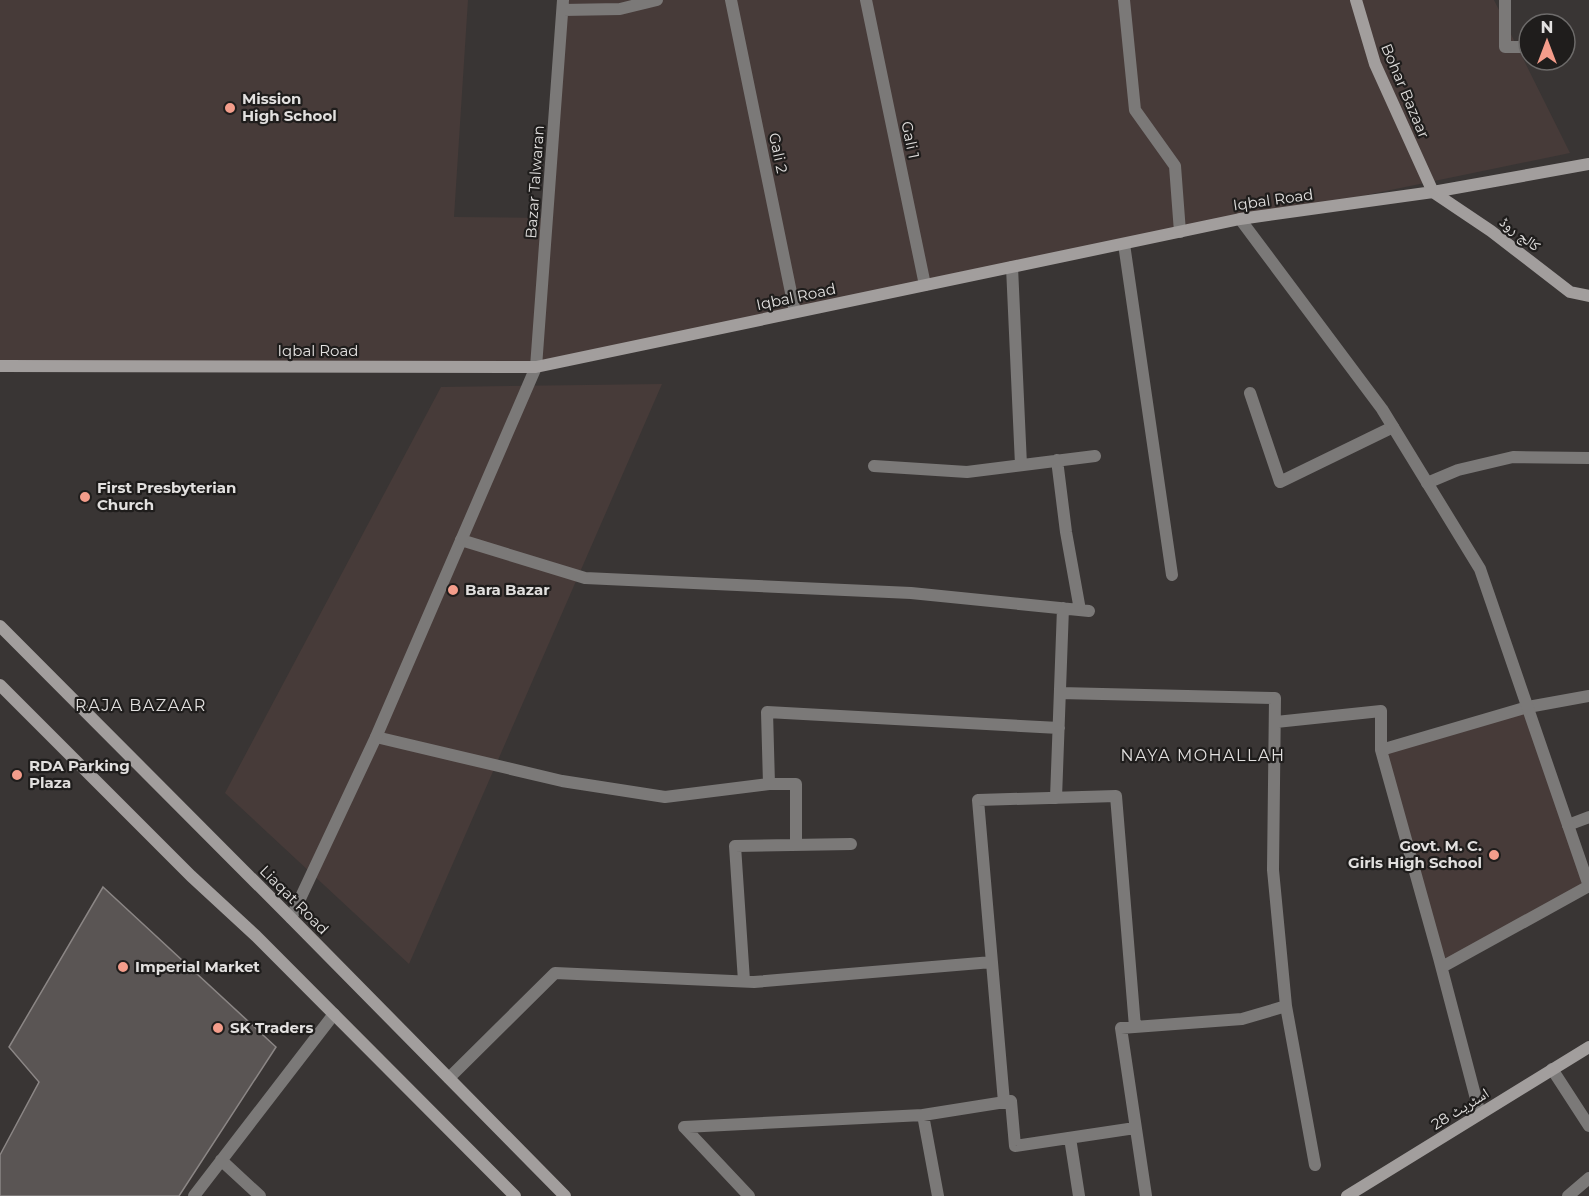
<svg xmlns="http://www.w3.org/2000/svg" width="1589" height="1196" font-family="Montserrat,'Noto Naskh Arabic',sans-serif">
<style>
.built{fill:#473b39}
.building{fill:#5a5554;stroke:#8b8685;stroke-width:1.5}
.lines{fill:none;stroke-linecap:round;stroke-linejoin:round}
.lane{stroke:#7b7978;stroke-width:12}
.street{stroke:#7b7978;stroke-width:12}
.secondary{stroke:#a29e9d;stroke-width:12}
.poi-dot{fill:#f49d8b;stroke:#1f1d1c;stroke-width:2}
.labels{text-anchor:middle;stroke-width:4.5;stroke-linejoin:round;paint-order:stroke}
.street-label{font-size:15px;fill:#e2e0df;stroke:#1f1d1c}
.poi-label{font-size:15px;font-weight:bold;fill:#e2e0df;stroke:#1f1d1c;text-anchor:start}
.neighbourhood-label{font-size:16px;letter-spacing:1.5px;fill:#e2e0df;stroke:#1f1d1c}
</style>
<rect width="100%" height="100%" fill="#393534"/>
<!-- built -->
<path class="built" d="M0,0H468L454,217L547,218L564,0H1494L1570,153L536,367L0,366Z
M662,384L409,964L225,793L441,387Z
M1528,707L1589,886L1442,967L1381,750Z"/>
<!-- building -->
<path class="building" d="M103,887L276,1047L179,1196H0V1155L39,1082L9,1047Z"/>
<g class="lines">
<!-- lane -->
<path class="lane" d="M1124,0L1135,110L1175,166L1180,232
M1505,0V47H1529
M1124,244L1172,575
M1012,267L1021,465
M1250,393L1280,482L1393,427
M1057,460L1066,532L1080,610
M874,466L967,472L1095,456
M1427,483L1458,470L1513,457L1589,458
M461,540L585,578L911,593L1089,611
M1060,693L1275,698L1273,870L1286,1006L1315,1165
M1276,722L1381,711V750L1439,958L1480,1114
M376,737L562,781L665,797L769,784H796V845
M1381,750L1528,707L1589,696
M769,784L767,712L1059,728
M1056,798L1063,608
M1568,825L1589,817
M1442,967L1589,886
M744,981L735,846L851,844
M449,1078L555,973L754,982L992,962
M1004,1102L978,800L1116,796L1135,1027
M923,1115L938,1196
M684,1127L923,1115L1011,1101L1015,1146L1135,1128
M684,1127L749,1196
M1070,1138L1079,1196
M1146,1196L1121,1028L1242,1019L1286,1006"/>
<!-- street -->
<path class="street" d="M731,0L795,312
M866,0L925,285
M563,10L620,9L657,0
M1240,219L1382,409L1480,569L1589,886
M291,918L376,737L536,367L563,0
M1552,1069L1589,1126
M221,1160L260,1196
M194,1196L334,1014
M1568,1196L1589,1178"/>
<!-- secondary -->
<path class="secondary" d="M1356,0L1375,64L1433,192L1491,231L1570,292L1589,296
M0,366L536,367L1240,219L1433,192L1589,164
M0,626L291,918L565,1196
M0,685L191,876L256,936L515,1196
M1347,1196L1589,1047"/>
</g>
<!-- markers -->
<g class="poi-dot">
<circle cx="230" cy="108" r="6"/>
<circle cx="85" cy="497" r="6"/>
<circle cx="453" cy="590" r="6"/>
<circle cx="17" cy="775" r="6"/>
<circle cx="1494" cy="855" r="6"/>
<circle cx="123" cy="967" r="6"/>
<circle cx="218" cy="1028" r="6"/>
</g>
<g class="labels">
<!-- street labels -->
<g class="street-label">
<text transform="translate(1405 91) rotate(67)" y="5">Bohar Bazaar</text>
<text transform="translate(910 140) rotate(78)" y="5">Gali 1</text>
<text transform="translate(778 153) rotate(78)" y="5">Gali 2</text>
<text transform="translate(535 182) rotate(-86)" y="5">Bazar Talwaran</text>
<text transform="translate(1273 200) rotate(-8)" y="5">Iqbal Road</text>
<text transform="translate(1520 234) rotate(37)" y="5">کالج روڈ</text>
<text transform="translate(796 297) rotate(-12)" y="5">Iqbal Road</text>
<text x="318" y="356">Iqbal Road</text>
<text transform="translate(294 900) rotate(45)" y="5">Liaqat Road</text>
<text transform="translate(1460 1109) rotate(-32)" y="5">اسٹریٹ 28</text>
</g>
<!-- poi labels -->
<g class="poi-label">
<text x="242" y="104">Mission<tspan x="242" dy="17">High School</tspan></text>
<text x="97" y="493">First Presbyterian<tspan x="97" dy="17">Church</tspan></text>
<text x="465" y="595">Bara Bazar</text>
<text x="29" y="771">RDA Parking<tspan x="29" dy="17">Plaza</tspan></text>
<text x="1482" y="851" text-anchor="end">Govt. M. C.<tspan x="1482" dy="17">Girls High School</tspan></text>
<text x="135" y="972">Imperial Market</text>
<text x="230" y="1033">SK Traders</text>
</g>
<!-- neighbourhood labels -->
<g class="neighbourhood-label">
<text x="141" y="711">RAJA BAZAAR</text>
<text x="1203" y="761">NAYA MOHALLAH</text>
</g>
</g>
<!-- north arrow -->
<g transform="translate(1547 42)"><circle r="28" fill="#1f1d1c" stroke="#6d6b6a" stroke-width="1.5"/>
<path d="M0-4.5L10 22L0 15L-10 22Z" fill="#f49d8b"/>
<text y="-9" font-size="16" font-weight="bold" text-anchor="middle" fill="#e2e0df">N</text>
</g>
</svg>
